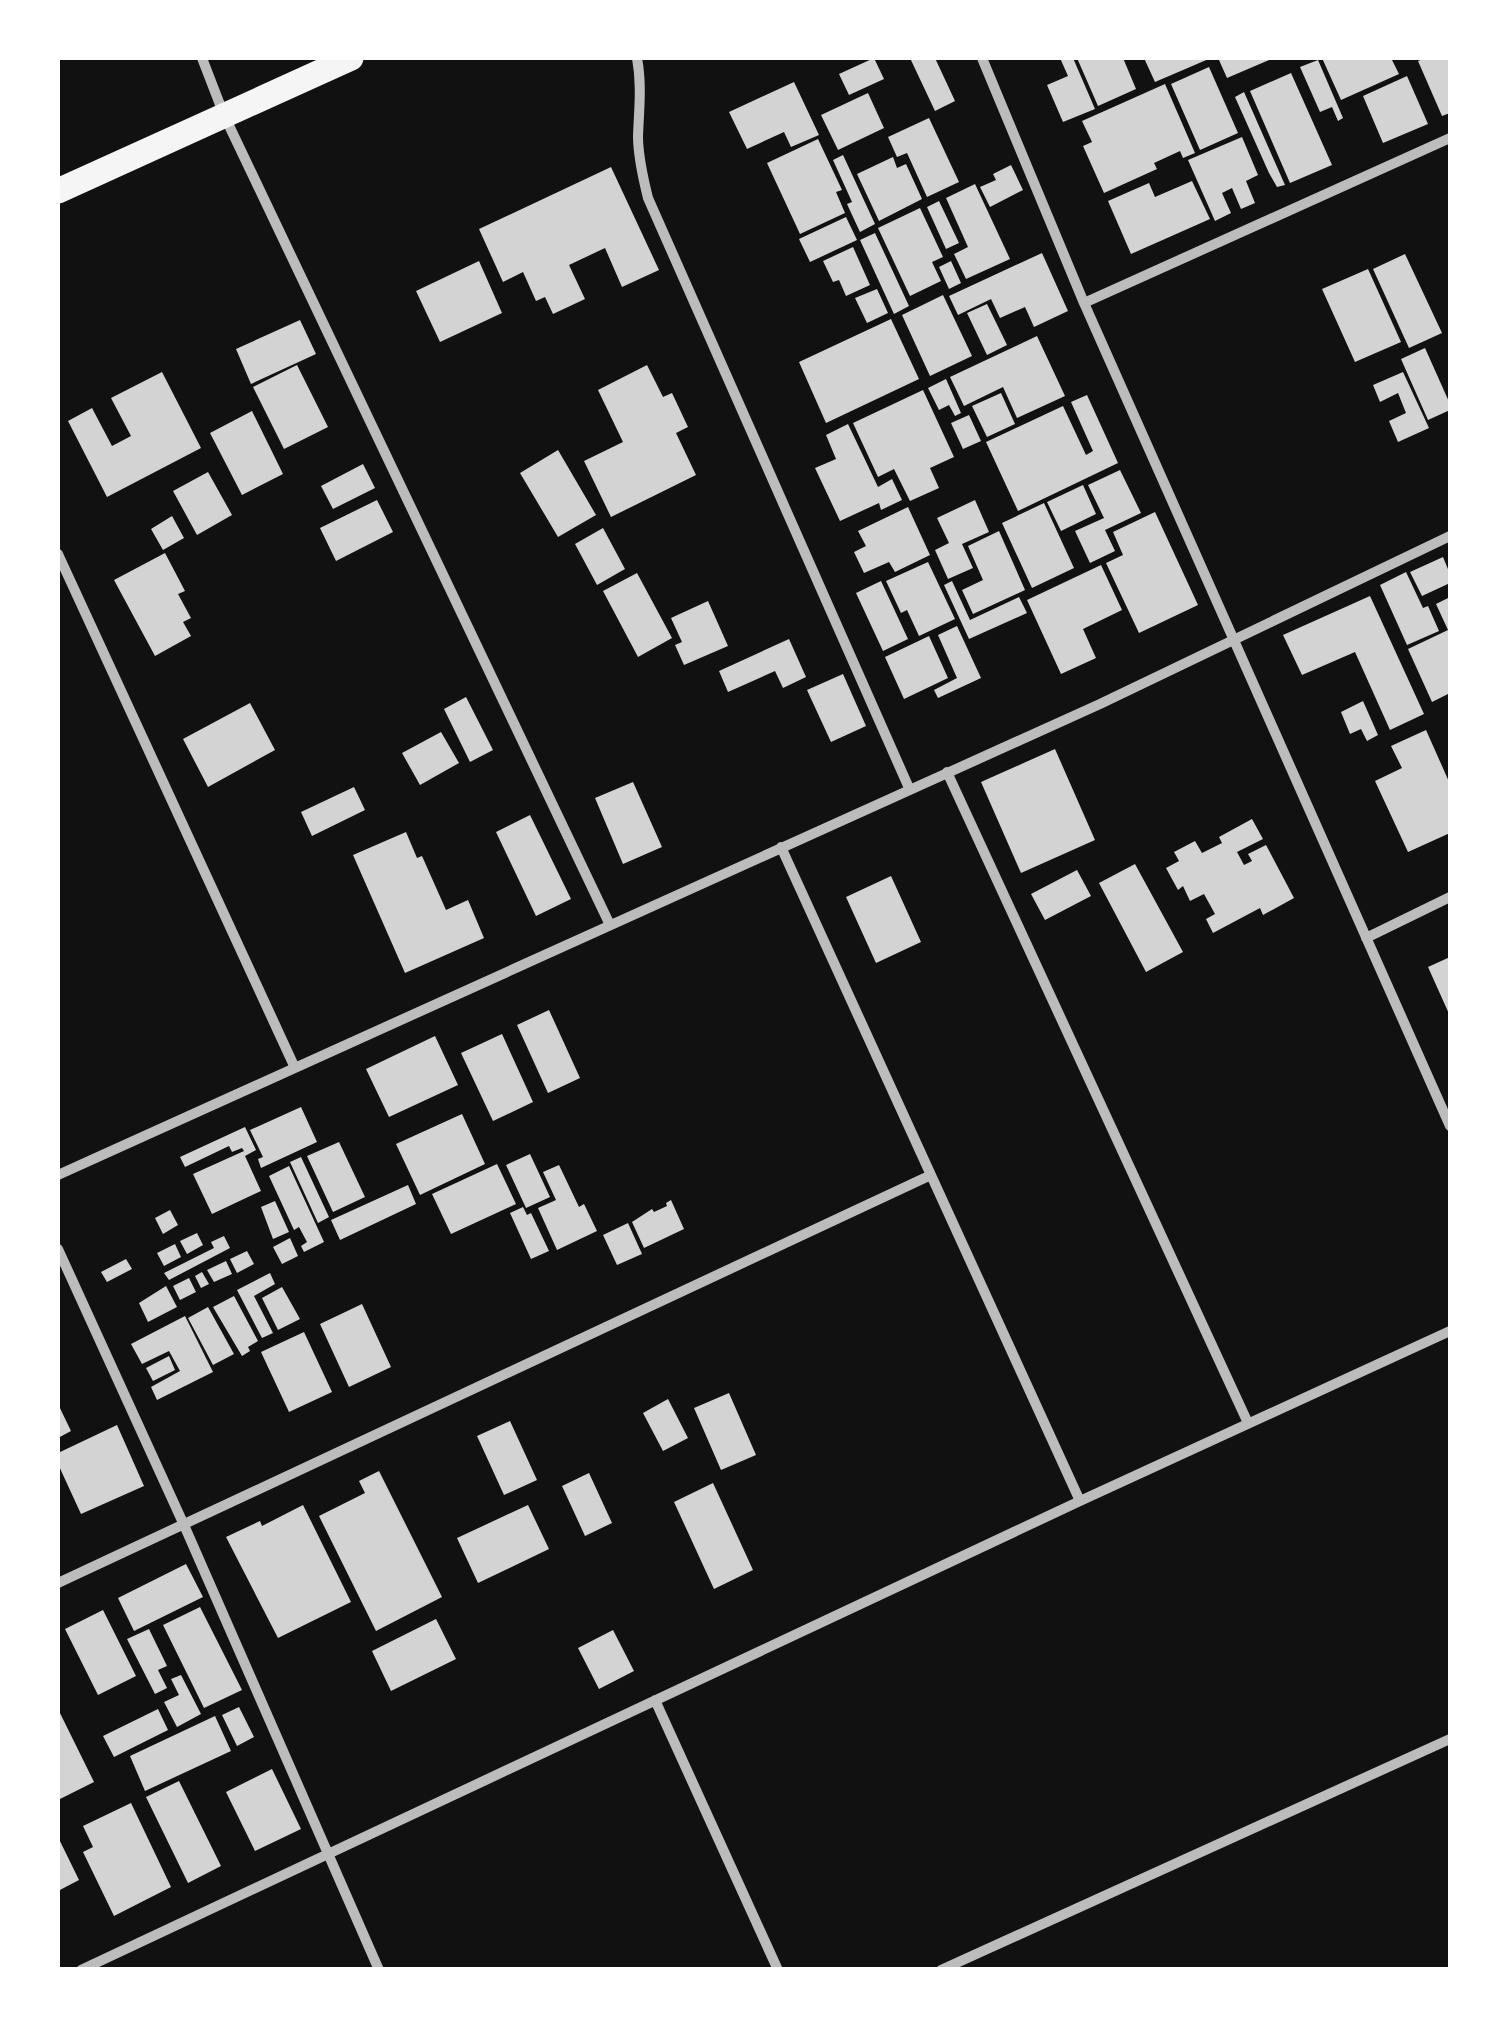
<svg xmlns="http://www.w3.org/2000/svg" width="1508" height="2027" font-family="'DejaVu Sans',sans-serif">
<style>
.building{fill:#d3d3d3}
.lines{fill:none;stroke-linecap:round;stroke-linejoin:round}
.minor{stroke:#bcbcbc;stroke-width:10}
.primary{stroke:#f5f5f5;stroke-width:25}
</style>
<rect width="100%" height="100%" fill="#111"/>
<!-- building -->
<path class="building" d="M874,58L884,79L849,95L839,74Z
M910,58H935L955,101L935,111Z
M1060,58H1073L1095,109L1063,122L1047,85L1068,76Z
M1077,58H1123L1136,89L1098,106Z
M1144,58H1211L1155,82Z
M1224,58H1274L1227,78L1219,60Z
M1322,58H1391L1399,74L1341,100Z
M1425,58H1450V113L1442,116L1418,61Z
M1318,60L1343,118L1338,121L1332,107L1320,112L1300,67Z
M1209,67L1238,133L1200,150L1171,84Z
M1291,73L1332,165L1290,183L1250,91Z
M1407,76L1428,124L1383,143L1363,96Z
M794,82L819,135L791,147L784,132L747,149L729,112Z
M1165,84L1195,153L1183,158L1180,151L1154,163L1157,169L1104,193L1083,146L1092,142L1082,121Z
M1244,92L1285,185L1277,187L1269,173L1235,97Z
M868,93L884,128L838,150L821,115Z
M929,118L959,182L927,197L907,153L897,157L888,137Z
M1242,137L1258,175L1246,181L1255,203L1241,209L1232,188L1222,193L1231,213L1215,221L1188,160Z
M818,139L842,190L836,192L845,213L800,234L767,163Z
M843,155L875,224L860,232L847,204L852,202L833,160Z
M893,157L897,168L906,164L922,199L879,221L857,174Z
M1011,165L1023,190L990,207L980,187L996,180L993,174Z
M611,167L659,270L622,287L605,248L569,265L585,299L553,314L545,297L536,301L523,272L503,282L479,229Z
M1192,181L1210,219L1131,254L1108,201L1149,183L1155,197Z
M975,184L1010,259L966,279L954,254L968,247L946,198Z
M939,201L959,243L946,249L927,207Z
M920,208L943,257L932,262L941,281L910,296L878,228Z
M846,217L857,240L810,262L799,239Z
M875,233L909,306L894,314L860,240Z
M853,247L870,285L846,296L839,280L833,282L823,261Z
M1042,253L1068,311L1034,327L1025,307L1000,318L991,299L958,315L949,296Z
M1405,254L1442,333L1409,348L1373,269Z
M479,261L502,313L440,342L416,291Z
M951,261L961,283L949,289L939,267Z
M1368,269L1401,342L1355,362L1322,289Z
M877,289L888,313L867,323L855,298Z
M943,295L972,356L930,376L902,315Z
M987,304L1007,345L987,355L967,313Z
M891,319L919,379L826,423L799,362Z
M300,320L316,354L251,384L236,349Z
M1037,336L1065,396L1017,418L1003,387L964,406L950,377Z
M1425,348L1450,404V410L1428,420L1401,359Z
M297,365L328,427L284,449L253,387Z
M647,365L663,397L672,393L688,427L676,433L696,475L611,517L584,461L623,442L598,390Z
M162,372L201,448L107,497L68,421L92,408L112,446L131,436L111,398Z
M1403,372L1429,428L1398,442L1389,421L1406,413L1398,393L1380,402L1373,385Z
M946,379L961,413L955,416L949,405L939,410L928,388Z
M923,390L954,457L930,468L939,488L910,501L894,469L878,477L853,423Z
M1001,393L1015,424L987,437L972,406Z
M1087,395L1118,463L1018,511L986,442L1063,406L1086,455L1093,451L1071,402Z
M252,411L283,474L242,495L210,433Z
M969,415L981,441L963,449L951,423Z
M848,424L878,487L892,479L902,500L881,510L879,503L840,521L815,468L836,459L826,435Z
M558,450L596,515L558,537L520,473Z
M363,464L375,488L333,509L321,486Z
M1120,470L1141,513L1105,530L1115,551L1090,563L1075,531L1104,518L1088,485Z
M208,472L232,515L197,535L173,491Z
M1083,485L1096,514L1061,531L1047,502Z
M377,500L393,532L336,561L320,528Z
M975,500L989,532L962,544L973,568L948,579L935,550L949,543L937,518Z
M1044,503L1074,568L1032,588L1002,523Z
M908,507L930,555L895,572L889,562L864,573L854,552L866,546L858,531Z
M1155,512L1198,605L1139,633L1106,563L1123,555L1113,532Z
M172,516L184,538L163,550L151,529Z
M603,528L625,569L597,585L575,544Z
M999,531L1025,590L973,614L962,590L983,580L968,546Z
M165,553L185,591L178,594L191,618L183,622L191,636L155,656L114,580Z
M1443,557L1450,574V583L1422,596L1410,572Z
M928,562L955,619L919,636L907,610L901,613L886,581Z
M1101,565L1122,610L1083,629L1096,658L1061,674L1027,600Z
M1406,572L1423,608L1428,606L1439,631L1407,645L1380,585Z
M637,573L672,638L638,657L603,591Z
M881,581L908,639L883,651L856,593Z
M952,581L970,620L1019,597L1027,613L969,639L944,585Z
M1370,596L1424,714L1390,730L1355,652L1302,675L1283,635Z
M1450,597V693L1432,702L1408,649L1448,630L1436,604Z
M708,601L728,646L684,665L675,645L682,642L671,618Z
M957,626L981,678L938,698L934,690L957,678L938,635Z
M929,636L948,678L904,699L885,657Z
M789,639L806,677L783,688L775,671L728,692L719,671Z
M843,674L866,726L831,742L807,690Z
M466,697L493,750L470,762L444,709Z
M1363,701L1378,735L1367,741L1361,729L1350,734L1341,712Z
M250,703L275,750L208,787L183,739Z
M1426,730L1450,784V833L1408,852L1375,781L1402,768L1391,746Z
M441,732L459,763L420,785L402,753Z
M1055,749L1095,840L1021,873L981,782Z
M633,782L662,847L623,864L595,798Z
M354,787L365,810L312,836L301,812Z
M530,815L571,899L536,916L496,832Z
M1252,819L1263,839L1237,852L1244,865L1252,861L1248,854L1266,845L1294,898L1263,915L1260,908L1213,933L1206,919L1215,914L1204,894L1190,901L1183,886L1178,890L1166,868L1179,861L1174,852L1195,841L1202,853L1222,843L1219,837Z
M406,832L417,858L422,856L446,910L468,900L484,938L405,973L353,855Z
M1135,864L1183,952L1146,972L1099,883Z
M1077,870L1091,896L1045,920L1031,894Z
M891,876L921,942L876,963L846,897Z
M1450,957V1016L1428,967Z
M549,1010L580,1078L548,1093L517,1025Z
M502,1034L533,1102L493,1121L461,1053Z
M435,1036L458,1085L389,1117L366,1069Z
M301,1107L317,1142L261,1168L258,1159L263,1157L250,1130Z
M462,1114L485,1164L420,1195L396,1144Z
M245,1127L256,1150L245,1156L261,1191L212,1214L193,1174L244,1151L242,1148L232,1152L229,1146L185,1167L180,1157Z
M339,1142L365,1197L333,1212L307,1156Z
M530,1154L550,1197L526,1208L506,1165Z
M301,1157L329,1217L318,1223L290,1162Z
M497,1164L516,1204L451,1234L432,1194Z
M559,1165L579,1207L584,1204L597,1231L557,1250L538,1208L556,1200L543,1172Z
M289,1166L324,1242L304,1252L301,1246L307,1242L299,1227L294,1230L269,1176Z
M408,1185L416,1204L340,1240L331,1220Z
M671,1200L684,1229L644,1248L632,1222L652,1209L654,1212L667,1206L666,1203Z
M275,1201L289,1232L273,1239L261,1207Z
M523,1207L527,1215L531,1213L549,1251L531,1259L510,1213Z
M170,1210L178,1225L163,1234L155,1218Z
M628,1223L642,1254L617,1265L603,1235Z
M197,1233L203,1245L187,1254L180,1241Z
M224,1236L230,1248L169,1280L164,1273L214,1248L211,1242Z
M290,1238L298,1256L282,1264L273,1247Z
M175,1244L181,1257L164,1266L157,1253Z
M247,1251L254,1264L237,1273L230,1259Z
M126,1259L132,1269L107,1282L101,1272Z
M226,1261L232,1274L214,1282L207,1270Z
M202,1272L209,1284L201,1288L195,1276Z
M270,1273L275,1284L254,1296L273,1333L262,1338L237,1290Z
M189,1278L196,1292L180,1300L173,1286Z
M166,1286L177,1307L148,1322L139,1303Z
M282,1287L300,1319L278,1330L262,1298Z
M234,1296L258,1341L248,1347L250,1351L242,1356L213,1307Z
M362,1304L391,1367L349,1387L320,1324Z
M208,1307L234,1354L213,1365L188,1318Z
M185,1316L213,1372L157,1400L151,1387L180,1371L169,1351L142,1364L131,1344Z
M304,1332L332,1392L289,1412L261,1352Z
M169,1356L175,1370L153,1381L146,1368Z
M729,1393L756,1455L721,1470L694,1408Z
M668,1399L688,1438L663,1451L643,1413Z
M58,1404L71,1431L58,1438Z
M510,1421L537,1480L504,1495L477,1436Z
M117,1425L144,1486L81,1514L58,1464V1453Z
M379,1471L442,1597L376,1631L319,1516L365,1493L359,1481Z
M589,1473L612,1523L585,1536L562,1486Z
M713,1483L753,1570L714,1589L674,1502Z
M303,1505L351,1602L278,1638L226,1537L260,1521L262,1526Z
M528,1505L549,1549L478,1583L457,1538Z
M186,1564L203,1597L134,1631L118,1598Z
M200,1607L242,1690L204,1708L163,1625Z
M103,1610L136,1676L98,1695L65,1629Z
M436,1619L456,1659L391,1691L372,1651Z
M149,1629L167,1666L158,1670L167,1688L155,1694L127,1639Z
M613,1630L634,1671L599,1689L578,1648Z
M181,1675L201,1714L177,1727L164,1702L179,1695L171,1679Z
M239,1707L254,1737L237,1746L222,1715Z
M58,1709L94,1782L58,1800Z
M158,1709L168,1730L114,1757L103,1736Z
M215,1716L231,1751L145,1791L130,1756Z
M272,1769L301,1829L255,1851L226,1792Z
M179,1781L221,1866L188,1883L146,1797Z
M131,1803L171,1887L114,1916L83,1852L93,1847L83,1826Z
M58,1837L79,1880L58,1891Z"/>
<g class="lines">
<!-- minor -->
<path class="minor" d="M202,58L224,115L610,925
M637,58C642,85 639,109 638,136C638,157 643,178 648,198L909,788
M982,58L1084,303L1450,1126
M1084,303L1450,138
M58,554L295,1068
M947,772L1248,1423
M781,847L1080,1501
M1366,938L1450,897
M58,1175L1100,704L1450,536
M58,1249L184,1525L379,1970
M58,1583L931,1175
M655,1700L778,1970
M81,1970L1080,1501L1450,1331
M941,1970L1450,1739"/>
<!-- primary -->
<path class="primary" d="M58,191L351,58"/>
</g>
<!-- border -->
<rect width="1508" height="2027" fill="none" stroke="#ffffff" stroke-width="120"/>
</svg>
